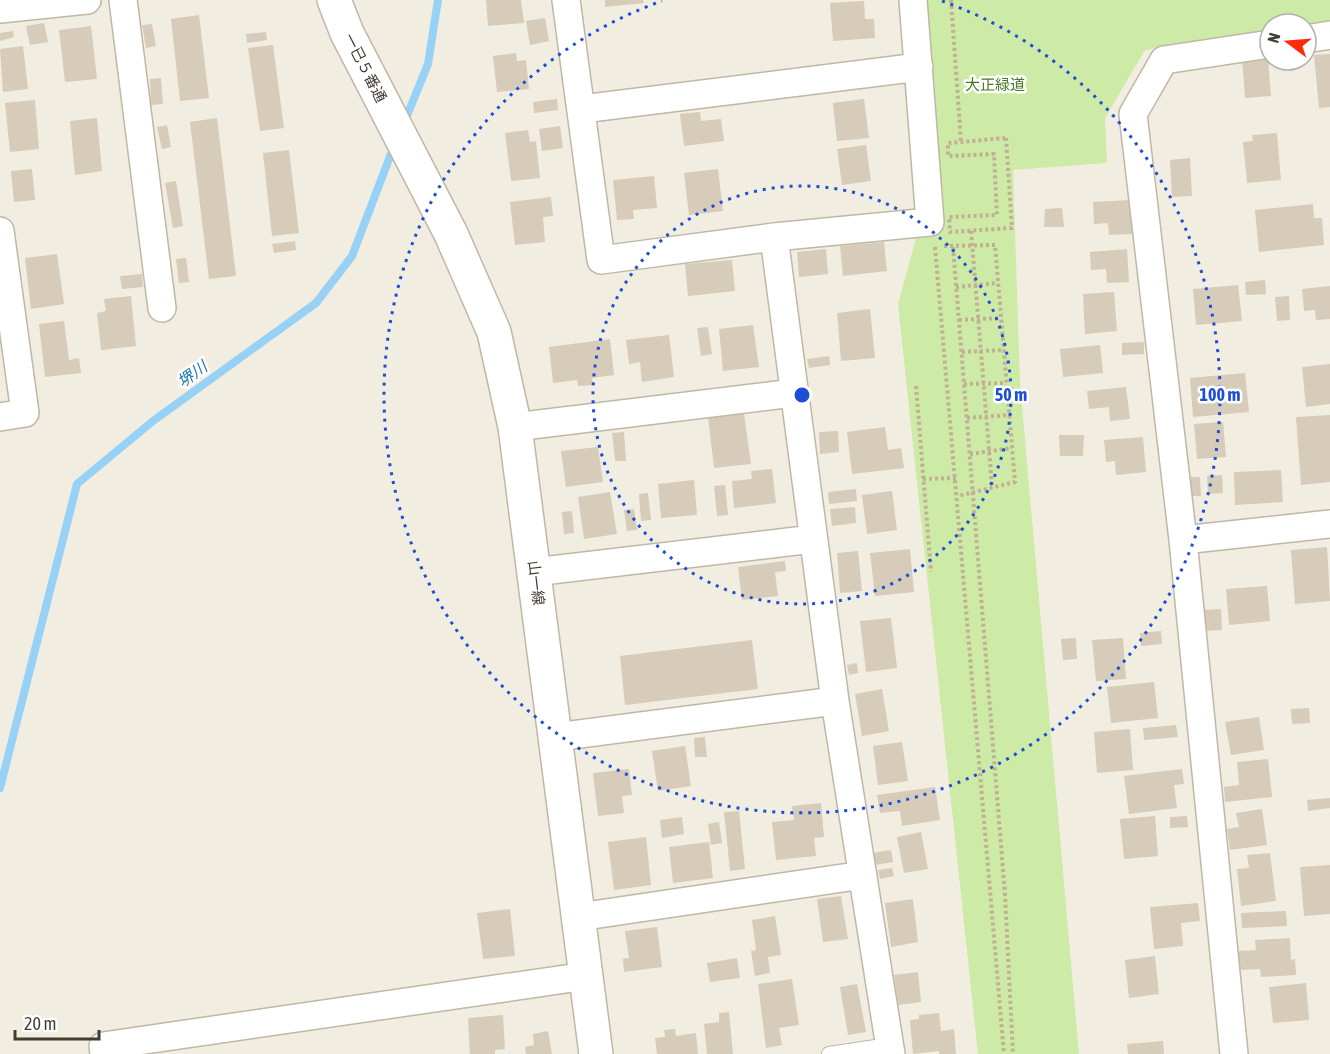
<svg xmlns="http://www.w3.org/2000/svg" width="1330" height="1054" font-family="'Asap Condensed','Noto Sans JP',sans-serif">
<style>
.green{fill:#cdeaa6}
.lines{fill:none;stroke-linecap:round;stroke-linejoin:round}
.stream{stroke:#97d1f5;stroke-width:8}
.building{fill:#d7cbb9}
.service-casing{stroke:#c0b7a6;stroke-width:16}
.minor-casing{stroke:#c0b7a6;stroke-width:30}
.tertiary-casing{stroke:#c0b7a6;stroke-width:36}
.path{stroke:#c1b093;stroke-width:4;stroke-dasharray:3 3;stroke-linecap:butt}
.service{stroke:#fff;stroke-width:14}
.minor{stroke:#fff;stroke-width:27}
.tertiary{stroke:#fff;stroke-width:33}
.ring{fill:none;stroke:#1d4ed8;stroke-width:3;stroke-dasharray:3 6}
.labels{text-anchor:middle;stroke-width:5;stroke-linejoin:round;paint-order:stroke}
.street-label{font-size:15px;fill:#433c32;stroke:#fff}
.park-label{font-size:15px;fill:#447822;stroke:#fff}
.water-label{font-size:16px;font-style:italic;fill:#247bb6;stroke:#fff}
.centre{fill:#1d4ed8;stroke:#fff;stroke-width:3}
.ring-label{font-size:18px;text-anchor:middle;font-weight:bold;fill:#1d4ed8;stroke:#fff;stroke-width:5;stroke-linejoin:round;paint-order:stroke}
</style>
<rect width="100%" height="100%" fill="#f2ede1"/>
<!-- green -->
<path class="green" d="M903,0H1330V23L1306,27V24H1270V32L1145,50L1105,118L1107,163L1013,170L1020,383L1079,1054H978L898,304L918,231Z"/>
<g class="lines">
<!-- stream -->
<path class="stream" d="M404,123L428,64L438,0
M0,788L77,484L153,421L316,303L352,256L394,146"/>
</g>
<!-- building -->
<path class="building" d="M486,0H521L524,23L488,26Z
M605,0H643L644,3L605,7Z
M864,1L865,19H874L875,38L833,41L830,3Z
M199,15L209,98L180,101L171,19Z
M545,18L549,41L530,45L526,21Z
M44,23L48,42L30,45L26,26Z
M152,24L156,46L146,48L142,25Z
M91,26L97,79L65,82L59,30Z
M13,31L14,37L0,41V33Z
M266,32L267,40L247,43L246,34Z
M273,45L284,128L260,131L248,48Z
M23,46L28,89L3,92L0,49Z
M516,53L517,61L526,60L529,89L497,92L493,56Z
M1330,54V107L1319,108L1314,55Z
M1268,58L1271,96L1245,98L1242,60Z
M161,78L163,104L151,105L150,79Z
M557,99L558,110L534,113L533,102Z
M864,99L869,138L837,141L833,103Z
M35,100L39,149L10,152L5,103Z
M700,112L701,121L721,119L724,141L684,146L680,114Z
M97,118L102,171L75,175L70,121Z
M217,118L236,276L209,279L190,122Z
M167,125L171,147L162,149L157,127Z
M560,126L563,148L542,151L539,129Z
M528,130L530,142L536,141L540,178L511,181L505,133Z
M1277,133L1281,180L1247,183L1243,142L1253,141L1252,135Z
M866,145L871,181L842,185L837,149Z
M289,150L299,233L272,236L263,153Z
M1190,158L1192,196L1172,197L1170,160Z
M32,169L35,200L14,202L11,171Z
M718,169L723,211L689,215L684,173Z
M654,176L657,208L633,210L634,219L617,220L613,180Z
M176,181L183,226L173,228L165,183Z
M551,197L553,216L543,217L545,242L515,245L510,202Z
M1131,200L1132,234L1109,235L1108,223L1094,224L1093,202Z
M1313,204L1314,218H1322L1324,245L1259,252L1255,210Z
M1062,208L1064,227H1044L1045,209Z
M295,241L296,250L274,253L272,244Z
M884,242L887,271L843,276L840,246Z
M826,249L828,274L799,277L797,252Z
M1127,249L1129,282L1107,283L1106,269L1091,270L1090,252Z
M57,254L64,304L31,309L25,258Z
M186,258L189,282L179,283L176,259Z
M732,260L735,291L688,296L685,264Z
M142,274L143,287L122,289L120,276Z
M1265,280L1266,294L1246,295L1245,282Z
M1238,285L1242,321L1196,325L1193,289Z
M1330,286V319L1316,320L1315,310L1304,311L1302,289Z
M1114,292L1117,331L1085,334L1083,294Z
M131,296L136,346L101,350L97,313L106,311L104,299Z
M1289,296L1290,320L1277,321L1275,297Z
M870,309L875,358L841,361L837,313Z
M64,321L69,360L79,358L81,373L45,377L39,324Z
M753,325L759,367L723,371L719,329Z
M708,327L712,354L701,356L697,328Z
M669,335L674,377L642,382L640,362L629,364L626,340Z
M610,339L614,375L592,378L593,385L578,386L577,380L553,383L549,347Z
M1144,342V354L1122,355V343Z
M1100,345L1103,373L1063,377L1060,349Z
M829,356L830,365L809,368L807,359Z
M1330,364V404L1306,407L1302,367Z
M1245,373L1249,412L1193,417L1190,378Z
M1126,387L1130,419L1110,421L1109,407L1089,409L1087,391Z
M744,413L751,464L714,468L708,417Z
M1330,415V482L1301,485L1296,417Z
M1223,422L1226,457L1197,459L1194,424Z
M885,427L888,450L901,448L904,468L852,474L847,432Z
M838,431L839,452L820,454L819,432Z
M624,432L626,461H615L612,433Z
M1059,435H1084L1083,456H1060Z
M1143,437L1146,472L1116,475L1115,461L1106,462L1104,440Z
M598,447L603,482L566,487L561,451Z
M772,469L776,503L734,508L732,481L752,479L751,471Z
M1281,470L1283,502L1235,505L1234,472Z
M1222,475L1223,493L1208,494L1207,476Z
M1188,477H1200L1201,496H1190Z
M694,480L697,515L661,518L658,484Z
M725,485L728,515L717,516L714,486Z
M856,489L857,501L829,504L828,492Z
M892,491L897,530L867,534L862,495Z
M610,492L617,534L584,539L578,497Z
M648,493L651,520L641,521L639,494Z
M855,507L856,523L832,526L830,509Z
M634,509L637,530L627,531L624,510Z
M572,511L574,533L564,534L562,512Z
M1327,547L1330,601L1295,604L1291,550Z
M910,549L914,592L875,596L870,553Z
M858,551L862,591L840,593L837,553Z
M785,561L786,571L775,572L778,596L742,600L738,567Z
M1267,586L1270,621L1229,625L1226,589Z
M1221,609L1222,630L1205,631L1203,610Z
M891,618L897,668L866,672L860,621Z
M1161,631L1162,644L1141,646L1140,633Z
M1076,638L1077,659L1063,660L1061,639Z
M1123,638L1126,679L1096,681L1092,640Z
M752,640L758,689L625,705L620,656Z
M857,663L858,673L849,675L847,665Z
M1154,682L1158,718L1111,723L1107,687Z
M882,689L889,731L862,736L855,694Z
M1309,708L1310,723L1292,724L1291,709Z
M1259,717L1264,750L1231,755L1225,722Z
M1176,725L1178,737L1144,740L1143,728Z
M1130,729L1133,770L1097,773L1094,732Z
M705,737L707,757H695L694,738Z
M902,742L908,781L878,785L873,746Z
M685,746L691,786L658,791L652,751Z
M1268,759L1272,797L1225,802L1224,787L1239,785L1237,762Z
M629,769L632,795L622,796L624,813L598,816L593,773Z
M1182,769L1184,784L1174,785L1177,808L1129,814L1124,776Z
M935,787L940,820L902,826L900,811L880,813L877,795Z
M1330,798V808L1308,811L1307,800Z
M821,803L824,837L814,838L816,856L776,860L772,822L794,820L792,806Z
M1262,809L1267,845L1230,850L1227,829L1239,827L1236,813Z
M739,811L745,869L730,871L724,812Z
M1155,816L1158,856L1124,859L1120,819Z
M1187,816L1188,827L1170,828V817Z
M682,817L684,834L662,838L660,820Z
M719,822L722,843L711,845L708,824Z
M921,832L928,869L904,873L897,837Z
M646,837L651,885L614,890L608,842Z
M709,842L713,878L673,883L669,847Z
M891,850L893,862L875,865L873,853Z
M1270,853L1276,901L1241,906L1237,869L1249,868L1247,855Z
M1330,865V914L1304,916L1300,867Z
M892,868L894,876L880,879L878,870Z
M841,896L848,939L823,942L817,899Z
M913,899L918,942L891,947L885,903Z
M1198,903L1200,921L1181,923L1183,946L1154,949L1150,907Z
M510,909L515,956L483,959L477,913Z
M1286,911L1287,926L1242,928L1241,913Z
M775,916L781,955L768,957L770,973L755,976L751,951L756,950L752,920Z
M657,927L662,967L624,972L623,959L629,958L625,931Z
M1290,938L1291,960L1295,959L1296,975L1261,977L1260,969L1240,970L1238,951L1256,950L1255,940Z
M1155,956L1159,994L1129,998L1125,960Z
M737,958L740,978L710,982L707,963Z
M918,972L921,1002L898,1005L894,975Z
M792,979L799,1025L779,1028L782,1045L766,1048L758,984Z
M1306,983L1309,1020L1273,1023L1269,987Z
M857,984L866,1032L848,1035L840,987Z
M729,1012L733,1054H707L704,1024L719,1022V1013Z
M939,1013L941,1031L954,1029L956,1054H939V1051L913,1054L910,1020L919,1019V1015Z
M503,1015L505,1049L495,1050V1054H470L468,1018Z
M675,1029L676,1036L696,1033L698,1054H657L655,1038L665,1037L664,1030Z
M548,1031L552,1054H526L525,1047L534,1045L533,1034Z
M1163,1041L1164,1054H1128L1127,1044Z"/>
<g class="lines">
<defs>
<path id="service" d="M829,1054L889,1045"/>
<path id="minor" d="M123,0L162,308
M566,0L601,260L774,237
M0,9L87,0
M1306,39L1330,35
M582,109L919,67
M0,231L25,413L0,417
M515,427L793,393
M1183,540L1330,524
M534,572L813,539
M835,701L774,237L930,222L913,0
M556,737L835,701L891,1054
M579,917L863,875
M104,1054L103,1046L586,976
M1234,1054L1183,540L1133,114L1164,60L1270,44"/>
<path id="tertiary" d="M334,0L347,33L451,234L494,332L515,427L596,1054"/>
</defs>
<!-- service casing -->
<use href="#service" class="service-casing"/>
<!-- minor casing -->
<use href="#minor" class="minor-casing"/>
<!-- tertiary casing -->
<use href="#tertiary" class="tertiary-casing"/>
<!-- path -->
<path class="path" d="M951,0L961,142
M1006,138L1012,228L950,232L949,217L997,215L994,154L948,156V143Z
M971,231L992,486
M944,246L995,245L1015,482L958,496
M935,247L1004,1054
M953,247L1005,895L1013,1054
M956,287L998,283
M959,320L1001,318
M962,352L1004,350
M964,384L1006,383
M916,386L931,572
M967,418L1009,415
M970,454L1012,448
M923,479L956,478"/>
<!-- service -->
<use href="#service" class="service"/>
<!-- minor -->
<use href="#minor" class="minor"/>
<!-- tertiary -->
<use href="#tertiary" class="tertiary"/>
</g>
<!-- distance rings -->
<g class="ring">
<circle cx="802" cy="395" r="209"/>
<path d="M942 1A418 418 0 1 1 662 1"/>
</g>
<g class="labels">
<!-- street labels -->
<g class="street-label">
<text transform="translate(365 68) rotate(63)" y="5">一已５番通</text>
<text transform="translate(536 583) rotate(83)" y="5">山一線</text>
</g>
<!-- park labels -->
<g class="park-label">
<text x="995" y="90">大正緑道</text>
</g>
<!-- water labels -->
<g class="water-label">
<text transform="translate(192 374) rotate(-36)" y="6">堺川</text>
</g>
</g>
<circle cx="802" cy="395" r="9" class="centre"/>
<g class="ring-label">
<text x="1011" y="401">50 m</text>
<text x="1220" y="401">100 m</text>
</g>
<!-- north arrow -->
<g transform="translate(1288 42) rotate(286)"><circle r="28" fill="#ffffff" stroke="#b4b1ad" stroke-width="1.5"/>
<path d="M0-4.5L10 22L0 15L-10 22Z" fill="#ff2b0b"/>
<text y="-9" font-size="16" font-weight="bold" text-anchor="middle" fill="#433c32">N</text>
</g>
<!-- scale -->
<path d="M15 1030v9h84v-9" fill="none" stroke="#433c32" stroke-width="3"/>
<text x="24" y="1030" font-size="18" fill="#433c32" stroke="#ffffff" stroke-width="4.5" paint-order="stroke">20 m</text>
</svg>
